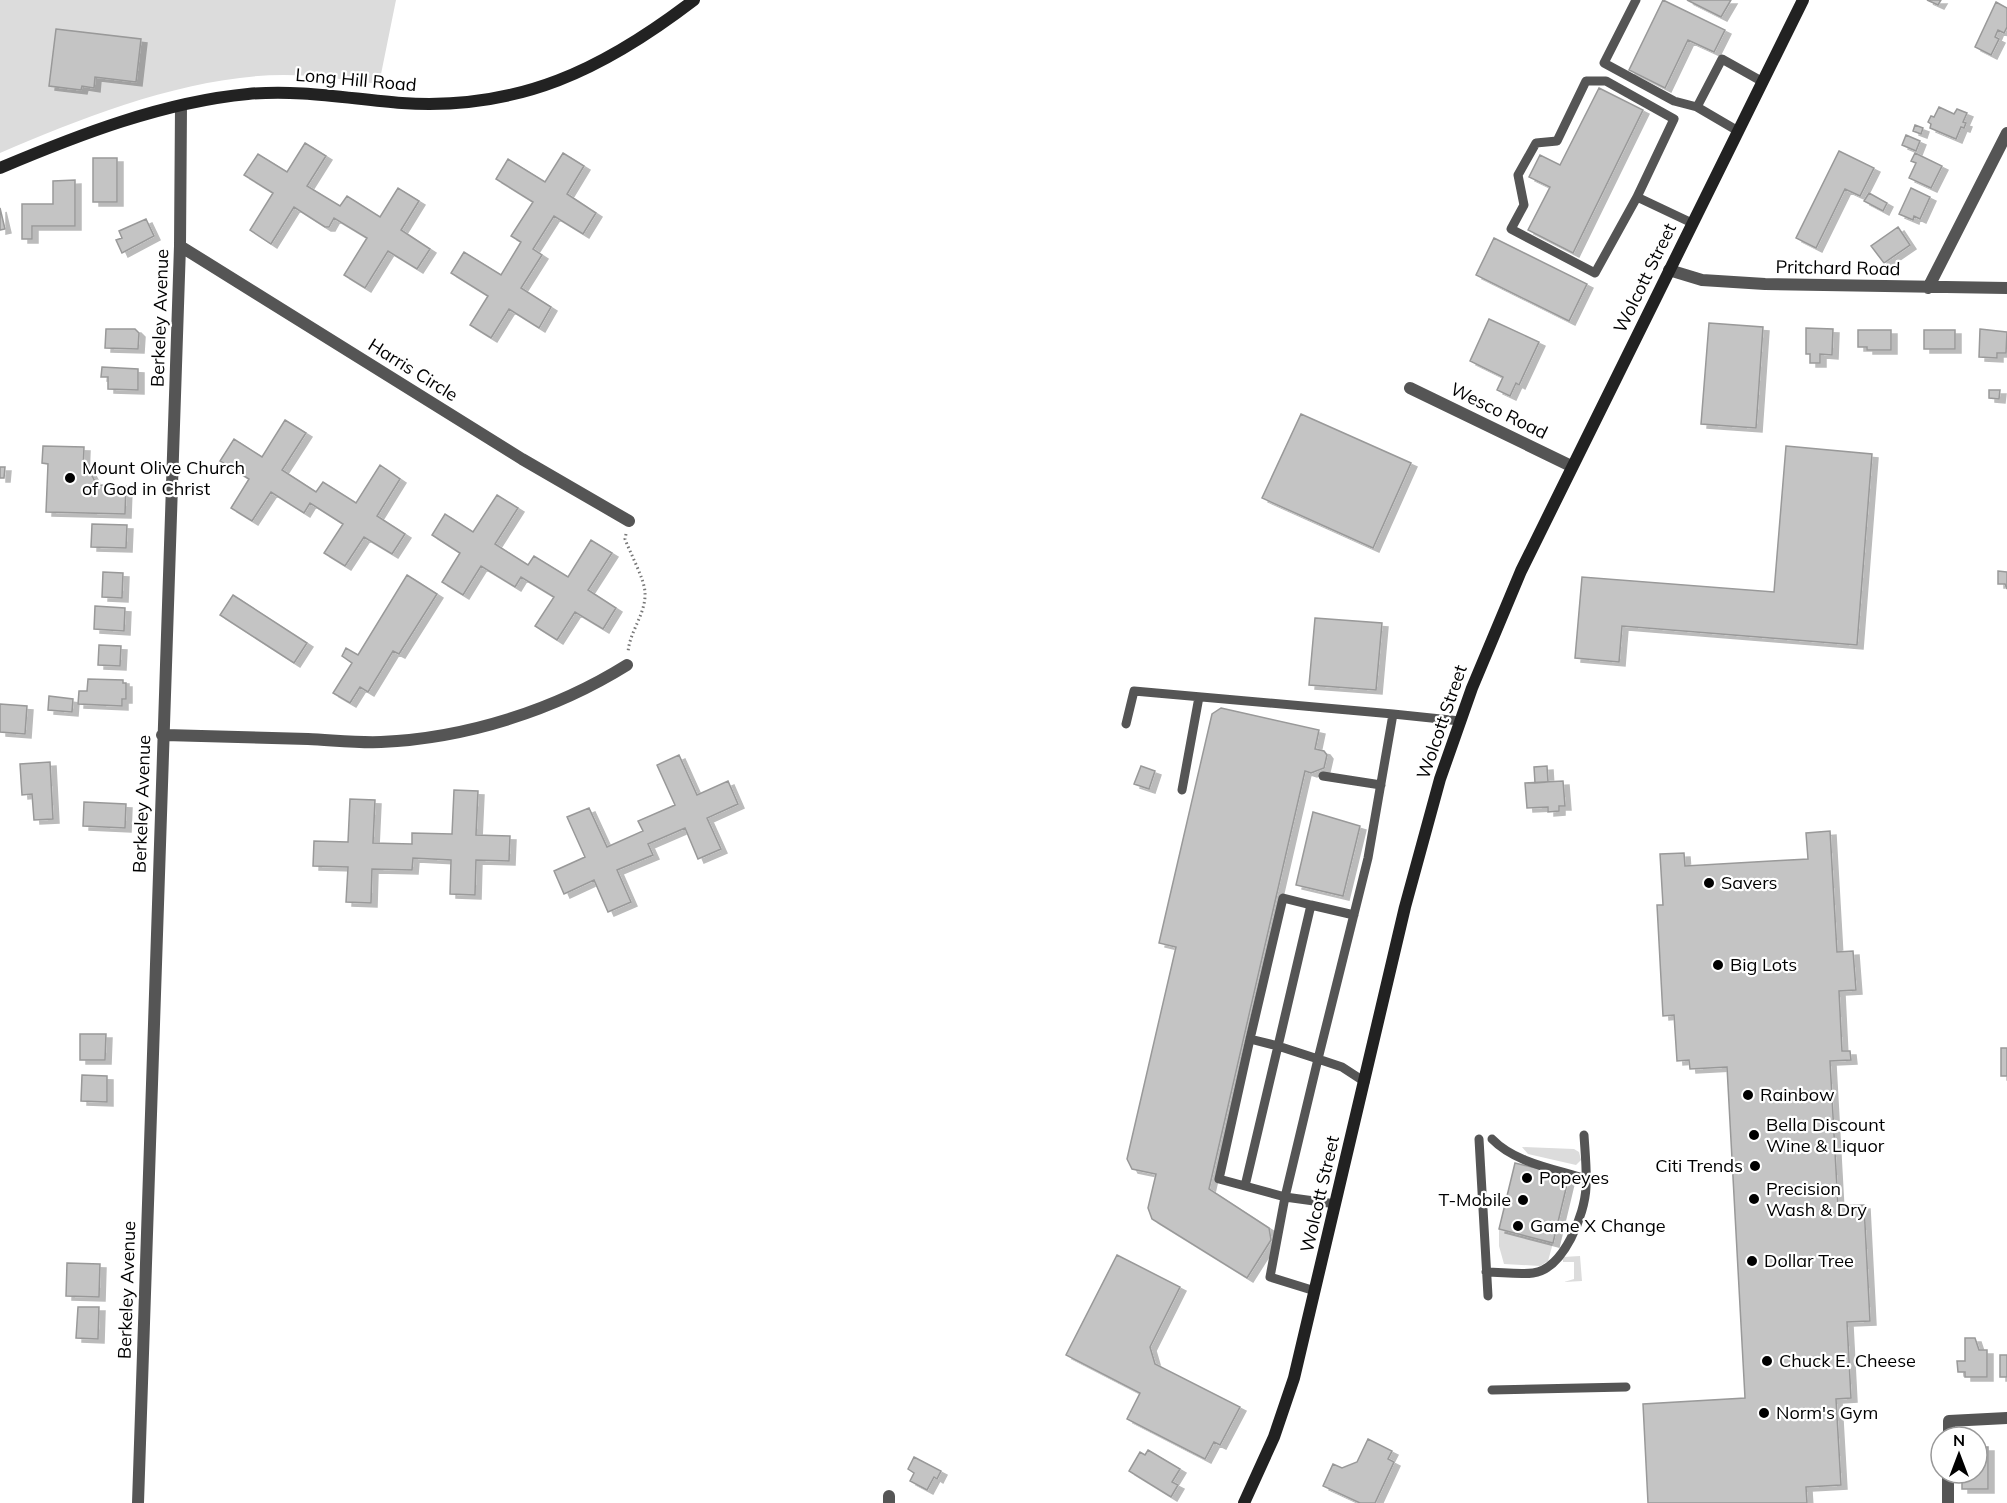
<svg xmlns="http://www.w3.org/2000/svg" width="2007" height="1503" font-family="Mulish,sans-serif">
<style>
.green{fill:#dcdcdc}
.building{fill:#c4c4c4;stroke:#999;stroke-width:1.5;filter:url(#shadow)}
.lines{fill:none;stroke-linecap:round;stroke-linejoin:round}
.path{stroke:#777;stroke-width:3;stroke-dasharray:1.5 3;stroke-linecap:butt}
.service{stroke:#555;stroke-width:9}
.minor{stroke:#555;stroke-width:12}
.secondary{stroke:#222;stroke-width:12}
.poi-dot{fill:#000;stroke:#fff;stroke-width:2}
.labels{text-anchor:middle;stroke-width:4.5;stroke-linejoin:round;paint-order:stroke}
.street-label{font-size:18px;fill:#000;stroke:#fff}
.poi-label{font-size:18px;fill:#000;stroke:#fff;text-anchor:start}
</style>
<defs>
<filter id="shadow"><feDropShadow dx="6" dy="4" stdDeviation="0" flood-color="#0004"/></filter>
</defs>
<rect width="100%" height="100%" fill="#fff"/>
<!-- green -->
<path class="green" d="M0,0H396L379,84C348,80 316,75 284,75C191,75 85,116 0,153Z
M1522,1147L1574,1149L1579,1152L1581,1160L1576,1165L1528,1154Z
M1499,1229L1553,1243L1548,1261L1540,1266L1504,1264L1499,1246Z
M1580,1256L1582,1281L1564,1282L1574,1279V1262H1563V1257Z"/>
<!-- building -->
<path class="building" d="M1663,0L1725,30L1714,52L1688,40L1665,88L1629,70Z
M1687,0H1731L1721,17Z
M1927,0H1941L1938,5Z
M1996,2L2007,8V27L2004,33L1998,30L1995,37L1999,39L1991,55L1975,47Z
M56,29L141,39L136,82L95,77L94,88L82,86L81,90L49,86Z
M1599,88L1643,110L1573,253L1528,230L1550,187L1529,177L1540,155L1560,165Z
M1939,107L1954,114L1957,109L1967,113L1963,122L1966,123L1964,128L1961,127L1956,139L1930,128L1931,124L1928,122L1931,116L1934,117Z
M1915,125L1923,128L1921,134L1913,131Z
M1906,135L1920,141L1916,151L1902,145Z
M305,143L326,156L307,186L340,206L347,196L380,217L398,188L419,201L401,230L430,249L417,269L388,251L365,288L344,275L367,238L334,218L329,227H325L294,207L271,244L250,230L273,193L244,175L258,154L287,172Z
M1839,151L1874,168L1860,196L1845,189L1816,248L1796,238Z
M563,153L584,166L567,194L596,213L583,234L554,216L533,249L542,255L521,288L551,307L539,328L509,309L491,338L470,325L488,296L451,273L464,252L501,275L521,242L511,236L533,202L496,179L508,159L545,182Z
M1915,153L1942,166L1931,188L1909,178L1916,163L1911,161Z
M93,158H117V202H93Z
M75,180V226H32V239H22V204H53V181Z
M1911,188L1930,197L1920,219L1914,216L1913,220L1899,214Z
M1869,193L1887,203L1883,211L1864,201Z
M0,208L5,229L0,230Z
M146,219L154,236L122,253L116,240L122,238L119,231Z
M1898,227L1910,245L1884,263L1871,246Z
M1494,238L1587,284L1569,321L1476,275Z
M1489,319L1539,342L1519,385L1516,383L1510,396L1497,390L1503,377L1470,361Z
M1709,323L1763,327L1756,428L1701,424Z
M1806,328L1833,329L1832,355L1820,354V363H1810V354H1806Z
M106,329H135L139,333L138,349L105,348Z
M1980,329L2007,332L2006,353H1997V358L1979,357Z
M1858,330H1891V350H1867V347H1858Z
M1924,330H1955V349H1924Z
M102,367L138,369V390L108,389V377H101Z
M1989,390H2000L1999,399L1989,398Z
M1301,414L1411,463L1373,548L1262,498Z
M285,420L306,433L282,470L316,492L323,482L356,503L380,465L400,479L377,516L405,534L392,554L364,537L345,566L324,553L343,524L310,503L304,513L271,492L252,521L231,508L249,479L220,461L234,439L262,457Z
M43,446L84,447L83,472H90L97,485L126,486L125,514L46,512L48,464L42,463Z
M1786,446L1872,454L1857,645L1622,626L1619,662L1575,658L1582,577L1774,592Z
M0,467H5L4,478H0Z
M497,495L518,508L495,544L528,565L534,556L568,577L591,540L612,553L588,590L616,608L603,629L575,612L557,640L535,626L554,597L521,577L515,587L481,566L463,595L442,582L460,553L432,535L445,514L473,532Z
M92,524L127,525L126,548L91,547Z
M1998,571L2007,572V589L2005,584H1998Z
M103,572L123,573L122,598L102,597Z
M407,575L437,594L399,654L393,651L368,692L360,687L350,703L333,693L352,663L342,656L346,648L358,655Z
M233,595L307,643L294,663L220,615Z
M95,606L125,608L124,631L94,629Z
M1315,618L1382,623L1376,690L1309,685Z
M99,645L121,646L120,666L98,665Z
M88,679L123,680V683H126V699H122V706L78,704L79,691H87Z
M49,696L73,699L72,712L48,710Z
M0,704L27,706L25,734L0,732Z
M1221,708L1319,730L1315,749L1324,751L1327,755L1324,768L1311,773L1305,771L1209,1189L1269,1228L1271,1240L1247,1278L1152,1219L1148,1208L1156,1174L1132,1169L1127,1159L1176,947L1159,943L1212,714Z
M679,755L697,795L728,781L738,804L707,818L721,849L698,859L685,828L648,844L653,855L617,870L631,902L608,912L594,880L564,894L554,871L585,857L567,817L589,808L607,847L643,831L638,821L675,805L657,765Z
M50,762L53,819L34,820L32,794L22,795L20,764Z
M1141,766L1155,771L1149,789L1134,784Z
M1547,766L1548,782L1535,783L1534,767Z
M1563,781L1565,806H1559V811L1548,812V807L1527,808L1525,783Z
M454,790L478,791L476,835L510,836L509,861L476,860L475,895L450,894L451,860L413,858L412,870L372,869L371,903L346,902L348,867L313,866L314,841L348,842L350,799L375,800L373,843L412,844V833L452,834Z
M84,802L126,804L125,828L83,826Z
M1313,812L1360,826L1343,896L1296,885Z
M1830,831L1837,952L1853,951L1856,990L1839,991L1842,1051H1850L1851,1060L1830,1061L1838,1206L1864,1205L1870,1321L1847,1322L1851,1398L1836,1399L1841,1485L1806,1487L1807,1503H1648L1643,1404L1745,1398L1727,1067L1690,1069L1689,1060L1677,1061L1674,1015L1663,1016L1657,905H1663L1660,854L1684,853L1685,866L1808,859L1806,833Z
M80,1034H106L105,1060H80Z
M2001,1048H2007V1076H2001Z
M82,1075L107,1076V1102L81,1101Z
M1515,1163L1569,1176L1553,1243L1499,1229Z
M1117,1255L1180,1287L1150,1347L1155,1364L1240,1407L1220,1445L1214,1442L1205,1459L1127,1419L1140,1393L1066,1355Z
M67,1263L100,1264L99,1297L66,1296Z
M78,1307H99L98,1339L76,1338Z
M1965,1338H1975L1979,1350H1987V1377H1965V1372H1958L1957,1361H1965Z
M2000,1355H2007V1377H2000Z
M1368,1439L1392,1451L1388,1459L1394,1462L1375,1503H1360L1323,1486L1333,1464L1342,1468L1357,1462Z
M1977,1447H1988V1489H1962V1473H1977Z
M1148,1450L1180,1469L1172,1482L1178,1485L1171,1497L1129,1471L1140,1452L1145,1455Z
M914,1457L941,1471L937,1479L934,1477L927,1490L910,1481L914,1473L908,1469Z"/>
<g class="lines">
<!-- path -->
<path class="path" d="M626,534L625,539C630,553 645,580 645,593C646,614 629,632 628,653"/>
<!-- service -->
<path class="service" d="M1636,0L1604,63L1674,101L1697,107
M1738,131L1697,107L1722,59L1763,82
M1637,197L1595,273L1511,229L1524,205L1518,175L1536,143L1557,141L1586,81H1606L1674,119L1637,197L1692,223
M1126,724L1134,691L1393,714
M1323,776L1381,785
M1182,790L1199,697
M1311,905L1283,898L1250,1039L1278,1046L1245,1186L1285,1197L1270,1277L1315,1291
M1354,915L1311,905L1278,1046L1318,1059L1368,858L1393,714L1460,721
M1479,1139L1488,1296
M1492,1139C1515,1163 1555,1169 1586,1179
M1245,1186L1219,1179L1250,1039
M1336,1204L1285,1197L1318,1059L1342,1067L1365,1082
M1486,1272C1501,1272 1518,1275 1533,1273C1564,1269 1585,1214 1586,1187C1587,1170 1585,1152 1584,1135
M1492,1390L1626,1387"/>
<!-- minor -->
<path class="minor" d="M180,246L522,459L629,521
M1669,270L1702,280L1765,284L2007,288
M1928,288L2007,133
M1410,388L1571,466
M162,735C211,736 260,738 308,739C332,740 357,743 381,742C467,738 555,710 627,665
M1949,1437V1421L2007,1418
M138,1503L180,246L181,106
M889,1503V1496
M1948,1503V1473"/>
<!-- secondary -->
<path class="secondary" d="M0,168C78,135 163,102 248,94C300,89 350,99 402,103C519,111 604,69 694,0
M1244,1503L1274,1437L1294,1378L1405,907L1440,779L1472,688L1521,571L1803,0"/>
</g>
<!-- markers -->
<g class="poi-dot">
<circle cx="70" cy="478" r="6"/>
<circle cx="1709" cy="883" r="6"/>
<circle cx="1718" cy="965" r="6"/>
<circle cx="1748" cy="1095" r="6"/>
<circle cx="1754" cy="1135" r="6"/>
<circle cx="1755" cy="1166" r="6"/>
<circle cx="1527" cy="1178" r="6"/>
<circle cx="1754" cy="1199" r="6"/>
<circle cx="1523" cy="1200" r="6"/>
<circle cx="1518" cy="1226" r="6"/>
<circle cx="1752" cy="1261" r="6"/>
<circle cx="1767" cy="1361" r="6"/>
<circle cx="1764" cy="1413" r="6"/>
</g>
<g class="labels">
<!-- street labels -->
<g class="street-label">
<text transform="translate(356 80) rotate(5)" y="6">Long Hill Road</text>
<text transform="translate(1838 268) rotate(1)" y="6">Pritchard Road</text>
<text transform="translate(1645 278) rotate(-64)" y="6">Wolcott Street</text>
<text transform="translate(160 318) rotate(-88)" y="6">Berkeley Avenue</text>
<text transform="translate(413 370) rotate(32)" y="6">Harris Circle</text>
<text transform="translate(1499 411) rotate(26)" y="6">Wesco Road</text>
<text transform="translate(1442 722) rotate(-71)" y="6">Wolcott Street</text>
<text transform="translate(142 804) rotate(-88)" y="6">Berkeley Avenue</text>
<text transform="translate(1320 1194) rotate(-77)" y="6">Wolcott Street</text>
<text transform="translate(127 1290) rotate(-88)" y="6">Berkeley Avenue</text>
</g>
<!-- poi labels -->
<g class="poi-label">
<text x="82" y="474">Mount Olive Church<tspan x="82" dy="21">of God in Christ</tspan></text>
<text x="1721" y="889">Savers</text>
<text x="1730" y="971">Big Lots</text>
<text x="1760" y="1101">Rainbow</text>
<text x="1766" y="1131">Bella Discount<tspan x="1766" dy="21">Wine &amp; Liquor</tspan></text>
<text x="1743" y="1172" text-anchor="end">Citi Trends</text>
<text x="1539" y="1184">Popeyes</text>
<text x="1766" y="1195">Precision<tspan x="1766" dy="21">Wash &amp; Dry</tspan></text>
<text x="1511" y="1206" text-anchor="end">T-Mobile</text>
<text x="1530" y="1232">Game X Change</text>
<text x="1764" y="1267">Dollar Tree</text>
<text x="1779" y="1367">Chuck E. Cheese</text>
<text x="1776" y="1419">Norm's Gym</text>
</g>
</g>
<!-- north arrow -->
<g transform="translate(1959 1455)"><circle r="28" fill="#ffffff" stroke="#999999" stroke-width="1.5"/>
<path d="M0-4.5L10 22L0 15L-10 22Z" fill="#000000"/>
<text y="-9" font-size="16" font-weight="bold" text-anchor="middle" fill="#000000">N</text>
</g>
</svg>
